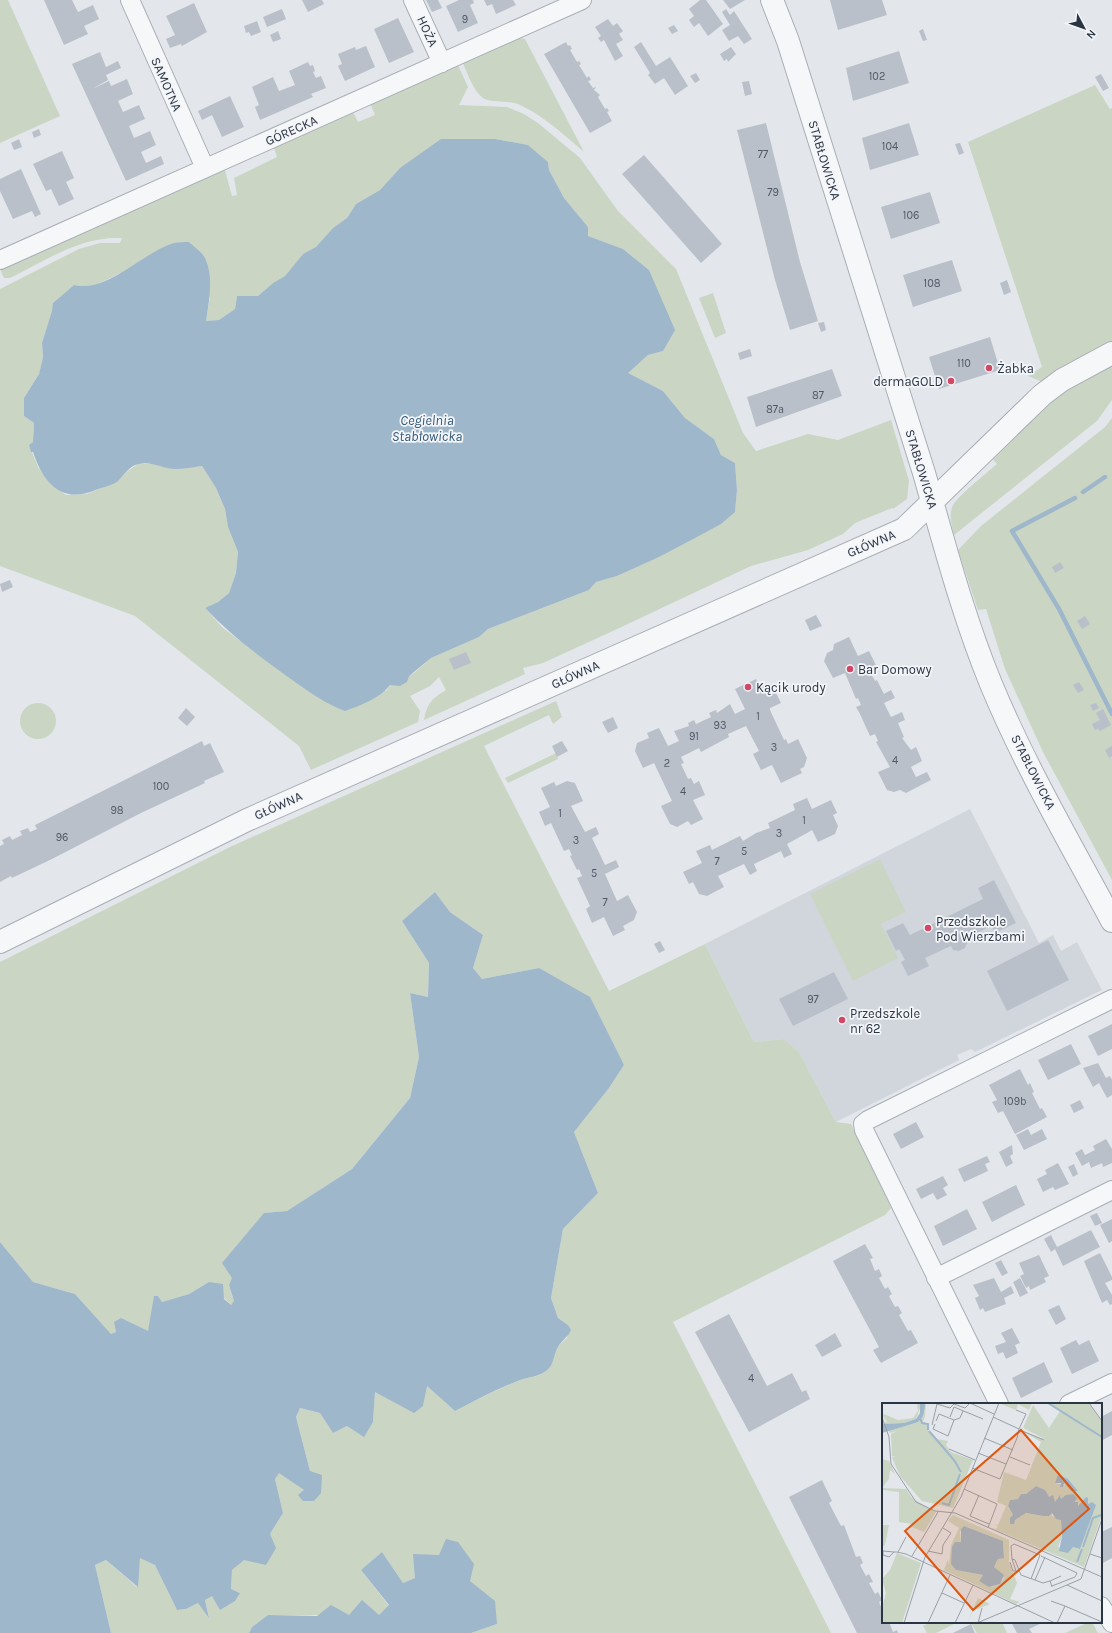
<svg xmlns="http://www.w3.org/2000/svg" width="1112" height="1633" font-family="Karla,sans-serif">
<style>
.built{fill:#d1d6dd}
.green{fill:#cad5c4;fill-rule:evenodd}
.water{fill:#9eb7cb}
.lines{fill:none;stroke-linecap:round;stroke-linejoin:round}
.stream{stroke:#9eb7cb;stroke-width:4.5}
.building{fill:#bac0c9}
.minor-casing{stroke:#a8aeb6;stroke-width:20}
.tertiary-casing{stroke:#a8aeb6;stroke-width:24}
.minor{stroke:#f6f7f9;stroke-width:18}
.tertiary{stroke:#f6f7f9;stroke-width:22}
.poi-dot{fill:#d14766;stroke:#f3f5f8;stroke-width:1.5}
.labels{text-anchor:middle;stroke-width:3.5;stroke-linejoin:round;paint-order:stroke}
.number-label{font-size:11px;fill:#4e5865}
.street-label{font-size:13px;fill:#2a3544;stroke:#f3f5f8}
.poi-label{font-size:13px;fill:#2a3544;stroke:#f3f5f8;text-anchor:start}
.water-label{font-size:14px;font-style:italic;fill:#335879;stroke:#f3f5f8}
.inset-river{fill:none;stroke:#9eb7cb;stroke-width:2}
.inset-road{fill:none;stroke:#99a0a8;stroke-width:1}
.view{fill:#de570f;fill-opacity:0.15;stroke:#de570f;stroke-width:2}
.inset-edge{fill:none;stroke:#2a3544;stroke-width:2}
</style>
<rect width="100%" height="100%" fill="#e3e7eb"/>
<!-- built -->
<path class="built" d="M970,809L1039,943L1053,935L1061,951L1077,942L1102,990L975,1052L971,1049L957,1055L959,1060L836,1122L799,1052L784,1039L754,1042L705,944Z"/>
<!-- green -->
<path class="green" d="M0,0H8L60,116L0,143Z
M517,37L525,39L584,152C564,135 544,116 520,105C510,100 490,103 483,98C473,91 467,72 462,61Z
M457,63L468,87L459,105L507,107L524,114L538,123L580,158L618,211L676,269L743,433L756,451L808,434L838,440L891,420L909,481L907,499L893,509L892,508L855,523L843,534L808,550L751,566L615,630L543,663L523,668L525,674L424,720C427,704 431,699 446,690L439,677L430,686L410,696L420,711L418,722L311,770L299,746L135,616L0,566V289L79,249L100,243H120L122,238C80,236 45,261 10,278H4L0,269L224,167L232,196L237,195L234,178L277,157L273,145L352,110L358,122L375,115L370,103ZM495,139L528,145L548,162L549,170L564,198L588,227V236L623,249L649,270L663,351L648,355L627,373L663,391L685,418L714,439L721,455L735,463L737,490L735,512L657,558L617,576L596,582L589,590L488,629L479,637L431,658L414,673L390,685L386,691L255,652L223,628L205,608L218,602L229,593L236,573L238,552L228,527L225,509L216,488L202,466L174,469L153,464H138L129,470L117,481L87,494L66,495L51,485L38,467L29,445L33,442L34,423L24,416V398L39,374L43,357L42,343L53,311V303L74,285C91,289 105,281 120,273L210,297L206,321L219,320L235,309L237,296H258L273,283L285,276L303,254L316,248L333,228L347,218L356,204L380,190L400,168L473,140Z
M1095,85L1110,109L1112,108V345L1045,383L1028,376L1042,367L968,142Z
M713,293L726,333L715,338L699,298Z
M1112,360V400L1097,421L954,535C952,526 949,516 952,507C957,496 987,473 997,464L993,460L1013,439L1010,435L1038,406Z
M1112,418V880L1043,752L1005,669L986,609L978,610L958,550L981,526L1105,427Z
M556,701L562,717L553,724L549,715L484,746L609,991L705,944L754,1042L784,1039L799,1052L836,1122L851,1124L891,1208L885,1215L673,1322L831,1633H471L497,1624L470,1581L439,1555L415,1578L403,1583L382,1552L361,1570L389,1606L379,1615H268L252,1627L249,1633H111L95,1565L106,1560L137,1587L140,1557L155,1565L177,1610L186,1609L198,1603L209,1617L205,1600L211,1595L240,1593L231,1589L232,1570L270,1534L283,1513L275,1479L279,1472L304,1490L303,1501L310,1471L296,1417L300,1408L320,1413L333,1433L347,1426L373,1422L375,1392L423,1406L426,1385L455,1411C476,1400 498,1389 520,1380C529,1377 539,1377 546,1371C552,1366 551,1361 554,1355C557,1347 561,1343 567,1338L568,1325L558,1318L551,1298L563,1229L598,1193L574,1132L609,1088L624,1065L613,1046L539,968L482,979L473,968L483,935L450,912L435,892L402,921L429,963L428,997L410,993L419,1057L410,1098L352,1169L287,1211L264,1213L229,1285L234,1301L231,1305L209,1282L189,1294L162,1302L158,1296L148,1331L116,1332L111,1334L75,1294L33,1282L0,1242V962L232,846Z
M20 721a18 18 0 1 1 36 0a18 18 0 1 1-36 0Z
M556,753L558,759L508,783L505,778Z
M880,859L906,912L881,924L898,958L853,981L810,894Z
M931,1622H958L936,1633H927L923,1626Z
M970,1622H1002L1007,1633H977Z
M1089,1622H1092L1098,1633H1065Z"/>
<!-- water -->
<path class="water" d="M441,139H495L528,145L548,162L549,170L564,198L588,227V236L623,249L649,270L675,330L663,351L648,355L628,373L663,391L685,418L714,439L721,455L735,463L737,490L735,512L721,524L695,538L657,558L617,576L596,582L589,590L488,629L479,637L431,658L409,676L407,682L400,686L390,685C379,699 361,705 345,711C326,704 311,693 295,682C263,659 231,636 205,608L218,602L229,593L236,573L238,552L228,527L225,509L216,488L202,466C193,467 184,469 175,469C163,469 152,461 139,464C130,465 124,475 118,481C113,485 104,487 98,489C63,505 44,485 33,452H31L29,445L33,442L34,423L24,416V398L39,374L43,357L42,343L52,311L53,303L74,285C108,293 143,252 174,243C179,242 185,242 189,242C194,247 202,252 205,258C214,277 209,301 206,321L219,320L235,309L237,296H258L273,283L285,276L303,254L316,247L333,228L347,218L356,204L380,190L400,168Z
M435,892L450,912L483,935L473,968L482,979L539,968L590,997L624,1065L609,1088L574,1132L598,1193L563,1229L551,1298L558,1318L568,1325L571,1330C568,1337 562,1340 558,1347C553,1355 554,1366 546,1371C538,1377 528,1377 520,1380C497,1389 476,1400 455,1411L427,1386L423,1406L414,1413L375,1392L373,1422L364,1437L347,1426L333,1433L320,1413L300,1408L296,1417L310,1471L322,1475L321,1493L314,1501H303L298,1495L304,1490L279,1473L275,1479L283,1513L270,1534L276,1548L266,1565L244,1560L232,1570L231,1589L240,1593L235,1601L220,1610L212,1596L205,1600L209,1618L198,1603L186,1609L177,1610L155,1565L140,1558L138,1587L106,1560L95,1565L111,1633H0V1242L33,1282L75,1294L111,1334L116,1332L114,1322L121,1318L148,1331L154,1296H158L162,1302L189,1294L209,1282L223,1284L224,1299L231,1305L234,1301L229,1285L232,1278L222,1263L264,1213L287,1211L352,1169L410,1098L419,1057L410,993L428,997L429,963L402,921Z
M446,1539L458,1542L474,1564L470,1581L495,1601L497,1624L471,1633H249L252,1627L268,1615L317,1616L331,1605L349,1615L362,1600L379,1615L389,1605L361,1570L382,1552L403,1583L415,1578L413,1554L439,1555Z"/>
<g class="lines">
<!-- stream -->
<path class="stream" d="M1083,492L1105,477
M1075,498L1012,531L1059,609L1112,714"/>
</g>
<!-- building -->
<path class="building" d="M44,0H72L78,12L93,5L99,19L84,26L88,34L64,45Z
M302,0H322L324,4L308,12Z
M426,0H438L442,8L432,12Z
M459,0H473L474,3L470,5L478,23L458,32L446,6Z
M484,0H513L516,5L496,14L492,4L487,6Z
M700,0H706L723,24L708,36L699,23L694,27L689,20L694,16L689,9Z
M723,0H745L730,9Z
M830,0H882L887,15L838,30Z
M194,3L207,32L182,46L181,44L170,48L166,39L175,35L166,16Z
M282,9L286,19L267,27L263,17Z
M726,9L730,15L734,11L752,39L744,44L738,36L729,41L722,30L730,25L722,12Z
M398,18L414,52L389,63L374,29Z
M608,19L613,26L617,23L623,31L619,34L623,40L616,44L623,56L615,61L604,40L601,42L598,38L601,36L595,27Z
M257,21L261,32L251,36L249,32L246,33L244,26Z
M674,25L678,31L672,34L668,28Z
M923,29L927,40L923,41L919,31Z
M278,31L281,39L273,42L270,35Z
M566,42L568,46L570,45L572,49L570,50L577,62L579,61L581,64L579,65L587,78L589,76L591,80L588,81L593,88L596,87L594,90L600,95L598,97L605,109L607,108L609,111L607,112L612,121L590,133L544,54Z
M641,42L656,66L670,57L688,86L675,95L664,78L655,84L648,75L650,73L634,47Z
M366,46L375,67L345,81L338,66L342,64L338,54L355,47L356,50Z
M731,47L736,54L728,62L727,59L724,61L720,54Z
M899,51L909,83L853,101L846,68Z
M100,52L106,67L118,61L121,68L106,75L108,80L92,89L109,81L111,86L127,79L133,94L118,101L123,112L139,105L145,119L129,126L134,138L150,131L156,145L141,152L146,163L161,156L164,164L126,181L72,64Z
M308,62L310,66L313,65L315,71L313,72L316,78L321,76L326,88L311,94L313,97L260,120L255,107L259,105L252,87L273,77L279,91L295,85L289,71Z
M696,73L700,80L695,83L690,76Z
M1101,74L1109,88L1103,91L1095,77Z
M749,81L752,94L745,96L742,82Z
M230,96L244,127L222,137L212,115L202,120L198,111Z
M766,123L800,262L818,321L790,330L775,280L737,130Z
M909,123L919,155L870,170L862,138Z
M39,129L41,135L34,138L32,132Z
M19,139L22,147L14,150L11,143Z
M960,143L964,153L959,155L955,144Z
M62,151L74,178L66,182L74,199L59,206L51,189L46,191L33,164Z
M644,155L722,244L701,263L622,174Z
M21,169L41,214L35,217L32,211L13,219L0,191V179Z
M930,192L940,223L891,239L881,207Z
M952,260L962,291L913,307L903,275Z
M1007,280L1011,292L1004,295L1000,283Z
M824,322L826,330L821,332L818,323Z
M990,337L1000,370L939,389L929,357Z
M750,349L752,356L740,360L738,353Z
M832,369L842,396L756,427L747,397Z
M1060,562L1064,568L1055,573L1052,567Z
M10,580L13,587L2,592L0,584Z
M816,615L822,626L810,631L805,620Z
M1085,616L1090,624L1082,629L1077,621Z
M849,637L858,656L869,651L876,665L871,667L874,673L871,674L874,679L875,681L877,680L884,694L891,690L895,698L884,703L891,717L902,712L905,720L898,723L904,737L902,738L911,750L916,747L922,761L911,767L916,777L927,772L931,780L906,793L900,790L894,792L887,790L878,772L890,767L876,742L878,741L875,734L870,736L860,714L856,707L861,705L858,698L856,699L845,673L833,678L824,661L827,653L833,650L834,644Z
M466,652L471,663L454,670L449,659Z
M756,679L758,683L762,682L772,685L781,703L770,708V710L784,740L786,739L788,744L798,739L807,758L804,767L800,769L802,773L781,783L772,765L761,770L753,754L759,751L746,726L728,734L729,737L701,752L699,748L681,757L684,763L681,764L688,779L691,778L694,784L699,781L705,795L693,800L703,819L691,825L688,821L677,827L670,824L661,806L672,801L654,763L643,768L635,751L637,743L649,738L647,733L659,728L668,746L679,741L674,731L689,726L688,723L694,720L696,724L711,717L709,713L716,710L717,713L730,704L735,714L745,709L735,689Z
M1079,682L1084,690L1078,693L1073,685Z
M1096,703L1099,708L1093,711L1090,705Z
M186,708L195,717L187,726L178,718Z
M1103,709L1111,725L1100,731L1098,729L1095,730L1092,724L1100,720L1096,713Z
M613,717L618,728L608,733L602,722Z
M202,741L204,746L210,743L224,772L204,781L205,783L141,813L52,859L12,878L11,876L0,882V846L4,844L2,840L10,836L12,840L22,835L20,831L28,828L30,832L37,829L35,825Z
M562,741L568,751L557,757L552,746Z
M1112,746V756L1109,758L1105,750Z
M567,781L575,783L583,801L571,806L585,832L596,827L599,834L592,838L605,865L616,860L619,867L605,874L617,901L628,895L637,912L634,920L623,926L625,930L613,936L604,917L592,923L586,909L590,906L577,878L582,876L579,869L577,870L570,856L572,855L569,849L564,851L551,823L545,826L539,812L550,807L541,788L554,782L556,786Z
M807,798L812,809L831,800L837,813L833,815L838,826L835,834L818,842L812,830L807,833L787,844L792,854L784,858L781,851L754,864L757,871L750,875L744,864L718,876L724,887L707,896L699,894L693,882L689,884L683,872L702,863L696,851L710,845L712,850L740,836L743,841L756,833L770,828L768,823L795,810L793,804Z
M994,880L1016,923L995,933L991,926L965,939L967,943L965,948L959,951L953,950L951,946L925,958L929,966L908,976L901,962L905,960L899,949L896,951L886,931L903,923L910,935L983,899L978,888Z
M1048,940L1069,980L1007,1011L987,971Z
M660,941L665,950L659,953L654,944Z
M834,972L848,999L793,1026L779,999Z
M1112,1024V1049L1098,1056L1088,1036Z
M1071,1044L1081,1064L1048,1080L1038,1060Z
M1098,1063L1106,1078L1110,1076L1112,1080V1095L1107,1098L1099,1083L1093,1087L1083,1068Z
M1020,1069L1028,1085L1030,1083L1034,1092L1032,1093L1040,1109L1042,1108L1047,1117L1015,1134L1003,1111L998,1113L992,1102L997,1100L989,1085Z
M1080,1100L1084,1108L1074,1113L1070,1105Z
M916,1122L924,1137L901,1149L893,1134Z
M1028,1129L1031,1135L1042,1129L1047,1139L1024,1150L1016,1135Z
M1106,1139L1112,1149V1163L1103,1167L1102,1163L1091,1168L1089,1162L1082,1166L1075,1153L1082,1149L1085,1155L1095,1150L1093,1146Z
M1012,1145L1013,1154L1010,1156L1013,1163L1006,1167L999,1152Z
M987,1156L990,1162L985,1164L988,1171L964,1182L958,1169Z
M1058,1163L1069,1184L1055,1190L1053,1187L1043,1192L1037,1179L1047,1174L1045,1170Z
M1074,1164L1078,1174L1073,1177L1068,1167Z
M943,1176L948,1185L943,1188L947,1195L937,1200L933,1193L921,1199L916,1189Z
M1016,1185L1025,1205L992,1222L982,1202Z
M967,1209L977,1229L943,1246L934,1226Z
M1097,1213L1102,1223L1095,1226L1090,1216Z
M1112,1219V1241L1109,1243L1100,1225Z
M1091,1230L1100,1247L1063,1266L1055,1249L1051,1252L1044,1239L1051,1235L1057,1247Z
M865,1244L873,1258L870,1259L875,1271L879,1269L882,1276L879,1278L885,1289L888,1287L892,1294L889,1296L895,1307L898,1306L902,1313L899,1315L908,1331L911,1330L918,1343L881,1363L873,1350L879,1347L833,1261Z
M1100,1253L1112,1277V1280L1105,1283L1112,1295V1304L1110,1305L1107,1300L1102,1303L1084,1261Z
M1039,1255L1049,1276L1044,1278L1046,1282L1030,1290L1029,1286L1026,1288L1020,1276L1024,1274L1019,1263Z
M1001,1260L1008,1273L1002,1276L995,1263Z
M994,1278L1001,1292L1011,1286L1014,1293L1004,1298L1006,1304L985,1312L983,1308L980,1310L975,1298L979,1296L973,1285Z
M1020,1278L1028,1293L1020,1297L1013,1282Z
M1059,1305L1066,1319L1056,1325L1048,1310Z
M729,1314L767,1386L792,1373L802,1392L806,1390L810,1399L749,1432L695,1332Z
M1012,1328L1020,1343L1015,1345L1018,1353L1006,1359L1003,1352L998,1354L995,1346L1006,1342L1001,1333Z
M835,1333L842,1346L822,1357L815,1345Z
M1076,1340L1079,1345L1089,1340L1099,1361L1072,1374L1060,1348Z
M1044,1362L1053,1382L1021,1398L1012,1378Z
M1112,1411V1435L1101,1441V1417Z
M822,1480L832,1501L829,1503L841,1526L844,1525L856,1557L860,1556L863,1563L860,1565L866,1576L869,1574L873,1582L869,1583L875,1594L878,1592L882,1600L879,1602L883,1611V1622H889L893,1632L897,1630L898,1633H857L789,1497Z
M1112,1527V1558L1103,1563L1101,1559V1532Z
M1011,1622H1044L1029,1629L1032,1633H1017Z
M971,1624L975,1633H953Z"/>
<g class="lines">
<defs>
<path id="minor" d="M130,0L205,168
M413,0L442,63
M0,260L582,0
M936,1278L1112,1190
M999,1404L864,1130L863,1124L868,1120L1112,999
M1069,1404L1112,1383
M1101,1606L1112,1623"/>
<path id="tertiary" d="M772,0L788,41L924,473C944,543 963,616 991,684C1025,766 1070,843 1112,921
M0,942L247,820L904,529L1042,395L1062,380L1112,353"/>
</defs>
<!-- minor casing -->
<use href="#minor" class="minor-casing"/>
<!-- tertiary casing -->
<use href="#tertiary" class="tertiary-casing"/>
<!-- minor -->
<use href="#minor" class="minor"/>
<!-- tertiary -->
<use href="#tertiary" class="tertiary"/>
</g>
<!-- markers -->
<g class="poi-dot">
<circle cx="989" cy="368" r="4"/>
<circle cx="951" cy="381" r="4"/>
<circle cx="850" cy="669" r="4"/>
<circle cx="748" cy="687" r="4"/>
<circle cx="928" cy="928" r="4"/>
<circle cx="842" cy="1020" r="4"/>
</g>
<g class="labels">
<!-- number labels -->
<g class="number-label">
<text x="465" y="23">9</text>
<text x="877" y="80">102</text>
<text x="890" y="150">104</text>
<text x="763" y="158">77</text>
<text x="773" y="196">79</text>
<text x="911" y="219">106</text>
<text x="932" y="287">108</text>
<text x="964" y="367">110</text>
<text x="818" y="399">87</text>
<text x="775" y="413">87a</text>
<text x="758" y="720">1</text>
<text x="720" y="729">93</text>
<text x="694" y="740">91</text>
<text x="774" y="751">3</text>
<text x="895" y="764">4</text>
<text x="667" y="767">2</text>
<text x="161" y="790">100</text>
<text x="683" y="795">4</text>
<text x="117" y="814">98</text>
<text x="560" y="817">1</text>
<text x="804" y="824">1</text>
<text x="779" y="837">3</text>
<text x="62" y="841">96</text>
<text x="576" y="844">3</text>
<text x="744" y="855">5</text>
<text x="717" y="865">7</text>
<text x="594" y="877">5</text>
<text x="605" y="906">7</text>
<text x="813" y="1003">97</text>
<text x="1015" y="1105">109b</text>
<text x="751" y="1382">4</text>
</g>
<!-- street labels -->
<g class="street-label">
<text transform="translate(428 31) rotate(65)" y="5">HOŻA</text>
<text transform="translate(167 84) rotate(66)" y="5">SAMOTNA</text>
<text transform="translate(291 130) rotate(-24)" y="5">GÓRECKA</text>
<text transform="translate(825 160) rotate(73)" y="5">STABŁOWICKA</text>
<text transform="translate(922 469) rotate(73)" y="5">STABŁOWICKA</text>
<text transform="translate(871 543) rotate(-23)" y="5">GŁÓWNA</text>
<text transform="translate(575 674) rotate(-24)" y="5">GŁÓWNA</text>
<text transform="translate(1034 772) rotate(63)" y="5">STABŁOWICKA</text>
<text transform="translate(278 805) rotate(-24)" y="5">GŁÓWNA</text>
</g>
<!-- poi labels -->
<g class="poi-label">
<text x="997" y="373">Żabka</text>
<text x="943" y="386" text-anchor="end">dermaGOLD</text>
<text x="858" y="674">Bar Domowy</text>
<text x="756" y="692">Kącik urody</text>
<text x="936" y="926">Przedszkole<tspan x="936" dy="15">Pod Wierzbami</tspan></text>
<text x="850" y="1018">Przedszkole<tspan x="850" dy="15">nr 62</tspan></text>
</g>
<!-- water labels -->
<g class="water-label">
<text x="427" y="425">Cegielnia<tspan x="427" dy="16">Stabłowicka</tspan></text>
</g>
</g>
<!-- overview -->
<g transform="translate(882 1403)">
<rect width="220" height="220" fill="#e3e7eb"/>
<path d="M35,0H38V5L34,16L22,20L0,21V15L2,20L5,19L1,13L2,11L16,17L31,15L36,8ZM42,0H44L43,13L41,19L46,21V27L55,36L66,38L64,42L69,49L91,57L71,105L40,98L18,73L11,57L10,54L13,53H10L9,31L15,28L8,30L6,26L36,19ZM150,0L147,7L136,1L134,7L119,1ZM165,0H207L220,19V112L202,164L107,124L114,126L116,123L111,121L116,122L124,103L115,99L122,69L144,77L159,39L140,28L165,37L141,25L151,2L167,25L178,8ZM176,71L186,76L193,84L173,80ZM154,83L163,87V91L173,99L177,94L179,93V96L190,92L197,103L204,94L206,97V101L212,107L198,146L191,144L187,147L176,144L180,134L179,117L170,113V110L167,113H161L144,110L128,119L131,112L126,104L128,97L136,96L139,91H144ZM0,56L7,58L13,71L8,67L7,76L0,85L24,86L30,95L54,109L42,129L30,124V121L17,119V89L1,87L0,117ZM71,112L127,137V159L135,180L128,196L138,199L134,201L62,167L66,156L67,162L69,142L77,125L66,118ZM82,123L121,138L122,154L116,156L112,164L122,175L118,181L110,184L97,178L101,172L74,167L71,163L69,158L77,139H79L78,129ZM0,122H7L3,142L0,144ZM15,150L39,160L20,220H0V204L4,190L0,176L8,167ZM96,195L108,201L91,208L85,220Z" fill="#cad5c4" fill-rule="evenodd"/>
<path d="M38,0H42L43,3L41,13L36,19L0,30V21L22,20L34,16L38,10ZM176,71L186,76L196,88H189L182,80L181,84H178L179,80H173ZM154,83L163,87L167,94L171,92L173,99L178,92L179,96L184,92L191,91L195,95L193,99H196V103L204,94L206,95V101L210,99L214,102L198,146L191,144L186,150L177,148L180,134L179,117L174,116L170,110L167,113H161L144,110L133,117L132,121H128V115L131,112L126,103L128,97L136,96L139,91H144ZM82,123L121,138L122,155L116,156L112,164L122,172L118,181L107,184L97,178L101,172L74,167L69,161L70,144L73,139H79V126Z" fill="#9eb7cb"/>
<path class="inset-river" d="M166,0L220,34M38,15L40,20L46,21V27M47,28L72,57L79,69M60,100L67,102L78,71M201,144L211,115L219,112M195,159L200,146"/>
<path class="inset-road" d="M88,0L112,11M207,0L220,18M70,3L72,1L83,5L88,0M134,7L144,11L137,26M0,14L7,34L9,61L34,99L53,108L73,110L220,174M68,14L72,4L101,16M54,18L57,11L72,17M53,21L51,26L66,33L72,17L78,15L81,8M50,22L55,1L68,5L70,3M138,27L162,37M102,35L131,47M67,46L93,57M96,50L124,61M128,54L148,62M90,65L118,76L135,35L137,26L111,14M82,86L115,101L106,125M97,92L88,113L107,121M46,148L60,151L61,142L69,130L61,125M12,149L7,154L1,152V148L12,149H15L24,151L173,220M16,149L24,134M208,151L220,155M158,152L132,141L129,143L130,156L133,157L139,172L161,180L168,178M30,153L56,109M159,153L195,170L193,174L170,183M128,159L131,168H134L130,156M149,176L158,152M153,177L163,154M185,182L220,198M170,184L168,178L179,173M60,190L82,200M169,198L183,203M22,220L43,154L79,94L117,0M46,220L68,172M73,220L91,182M95,220L199,176L220,116M96,220L100,205M175,220L183,203L220,219"/>
<path class="view" d="M139,27L207,106L91,207L23,128Z"/>
<rect width="220" height="220" class="inset-edge"/>
</g>
<!-- north arrow -->
<g transform="translate(1084 28) rotate(131)" stroke="#f3f5f8" stroke-width="3" paint-order="stroke">
<path d="M0-3L7 15L0 10L-7 15Z" fill="#2a3544"/>
<text y="-6" font-size="11" font-weight="bold" text-anchor="middle" fill="#2a3544">N</text>
</g>
</svg>
